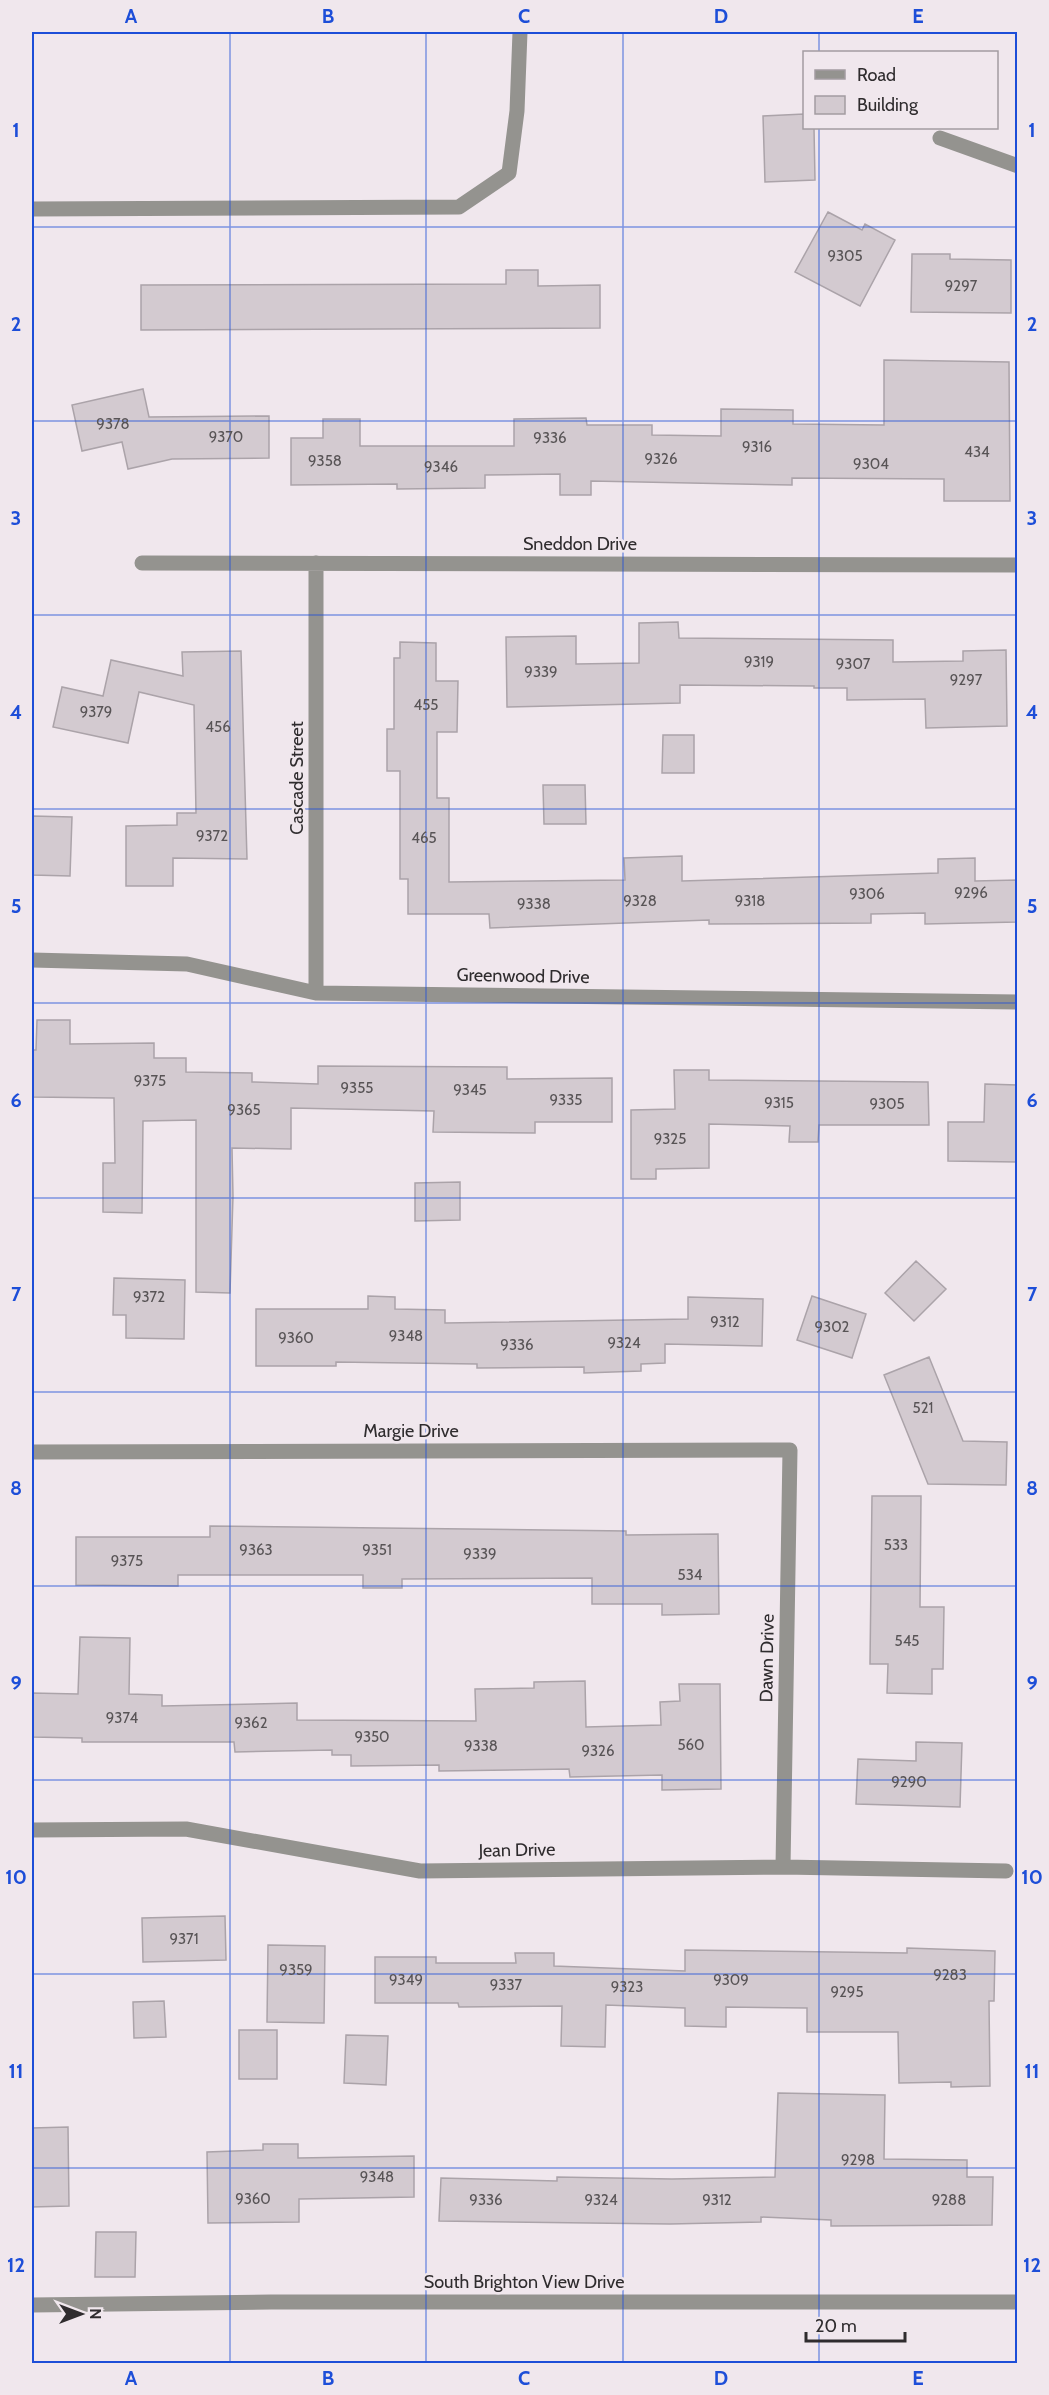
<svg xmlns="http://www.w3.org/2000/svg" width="1049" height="2395" font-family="Cabin,sans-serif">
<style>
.building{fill:#d3cad0;stroke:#aba3a9;stroke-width:1.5}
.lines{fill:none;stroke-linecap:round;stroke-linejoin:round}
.minor{stroke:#94938f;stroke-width:15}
.grid{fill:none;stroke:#1d4ed8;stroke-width:1.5;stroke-opacity:0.55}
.labels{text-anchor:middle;stroke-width:5;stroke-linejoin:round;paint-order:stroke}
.number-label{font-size:15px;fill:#585456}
.street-label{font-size:18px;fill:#2f2c2e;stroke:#f0e7ed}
.neatline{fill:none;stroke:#1d4ed8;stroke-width:2}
.grid-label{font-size:20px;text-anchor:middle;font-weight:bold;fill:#1d4ed8}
</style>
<rect width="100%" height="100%" fill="#f0e7ed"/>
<!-- building -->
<path class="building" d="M804,114V128H814L815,180L765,182L763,116Z
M828,212L862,230L865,224L895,240L860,306L795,272Z
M912,254H950V259L1011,260V313L911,312Z
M506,270H538V286L600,285V328L141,330V285L506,284Z
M884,360L1009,362L1010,501H944V479L792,478V485L591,481V495H560V474L485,475V488L397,489V484L291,485V438H323V419H360V446H514V419L586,418L587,425H652V435L721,436V409L793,410V424L884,425Z
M143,389L149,417L269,416V458L172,459L128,469L122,442L82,451L72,405Z
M678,622L679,638L893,640V662L963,661V651L1006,650L1007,726L926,728L925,699L847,700V688H814V686L680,685V703L507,707L506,637L576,636V664L639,663V623Z
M400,642L436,643V681H458L457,732H437V798H449V882L625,880L624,858L682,856V881L938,873V859L975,858V881L1017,880V922L925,924V913L871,914V923L709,924V920L490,928L489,914H408V879H400V771H387V729H394V658H400Z
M241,651L247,859L173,858V886H126V826L177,825V813H196L194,705L139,692L128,743L53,727L62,687L103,696L111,660L183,676L182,652Z
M663,735H694V773H662Z
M543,785H585L586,824H544Z
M32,816L72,817L70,876L32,875Z
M37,1020H70V1044L154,1043V1058H186V1072L252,1073V1082L318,1084V1066L507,1067V1079L612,1078V1122H535V1133L433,1132L434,1111L291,1108V1149L232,1148L233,1196L230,1293L196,1292V1120L143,1121L142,1213L103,1212V1163H115L114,1098L32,1097V1050H36Z
M674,1070H709V1080L928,1082L929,1125H819L818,1142H789L790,1126L709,1124V1168L656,1169V1179H631V1110L675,1109Z
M985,1084L1017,1085V1162L948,1161V1122H984Z
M460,1182V1220L415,1221V1183Z
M916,1261L946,1289L914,1321L885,1293Z
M114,1278L185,1280L184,1339L126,1338V1315H113Z
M368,1296L395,1297V1309L445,1310V1323L688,1319V1297L763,1299L762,1346L665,1344V1363L641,1364V1371L584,1373V1367L477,1368V1364L336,1362V1366H256V1309H368Z
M812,1296L866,1314L852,1358L797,1340Z
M929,1357L963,1441L1007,1442L1006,1485L928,1484L884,1375Z
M872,1496H921L920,1607H944L943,1669H932V1694L887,1693L888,1664H870Z
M210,1526L626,1531V1535L718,1534L719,1614L662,1615V1604H592V1578L402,1579V1588H363V1575H178V1586L76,1585V1537H210Z
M80,1637L130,1638L129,1694L162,1695V1706L297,1703V1720L476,1721L475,1689L534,1688V1682L585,1681L586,1727L661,1725L660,1702L680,1701L679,1684H720L721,1789L662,1790V1775L570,1777L569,1769L439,1771V1765L351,1766V1755H332V1750L235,1752L234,1742H82V1738L32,1737V1693L78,1694Z
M916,1742L962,1743L960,1807L856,1804L858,1759L916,1761Z
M225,1916L226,1960L143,1962L142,1918Z
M268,1945L325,1946L324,2023L267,2022Z
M907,1948L995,1951L994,2001H989L990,2086L951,2087V2082L899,2083L898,2032H807V2008L726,2007V2027L685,2026V2008L606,2005L605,2047L561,2046L562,2006L459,2007L458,2003H375V1957H436V1963H516L515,1953H554V1966L685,1971V1950L907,1953Z
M164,2001L166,2037L134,2038L133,2002Z
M239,2030H277V2079H239Z
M346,2035L388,2036L386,2085L344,2083Z
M778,2093L885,2095L884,2159L967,2160V2177H993L992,2225L831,2226V2220L761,2217V2222L670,2224L439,2221L441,2178L557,2181V2177L672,2179L775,2177Z
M68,2127L69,2206L32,2207V2128Z
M263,2144H298V2158L414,2156V2197L299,2199V2222L208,2223L207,2152L263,2150Z
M96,2232H136L135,2277H95Z"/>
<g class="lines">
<!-- minor -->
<path class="minor" d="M940,138L1018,166
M32,209L459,207L509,173L517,111L520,32
M142,563L1018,565
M32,960L187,964L316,993L1018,1002
M316,993V563
M32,1452L790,1450L783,1867
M32,1830L186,1829L420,1871L783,1867L1006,1871
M32,2305L271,2302H1018"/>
</g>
<!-- grid -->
<path class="grid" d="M230,32V2364M426,32V2364M623,32V2364M819,32V52M819,128V2364M32,227H1018M32,421H1018M32,615H1018M32,809H1018M32,1003H1018M32,1198H1018M32,1392H1018M32,1586H1018M32,1780H1018M32,1974H1018M32,2168H1018"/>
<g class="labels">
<!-- number labels -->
<g class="number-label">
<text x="845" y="261">9305</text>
<text x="961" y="291">9297</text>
<text x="113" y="429">9378</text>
<text x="226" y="442">9370</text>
<text x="550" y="443">9336</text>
<text x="757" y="452">9316</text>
<text x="977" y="457">434</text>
<text x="661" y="464">9326</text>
<text x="325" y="466">9358</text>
<text x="871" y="469">9304</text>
<text x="441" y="472">9346</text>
<text x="759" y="667">9319</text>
<text x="853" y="669">9307</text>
<text x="541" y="677">9339</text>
<text x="966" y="685">9297</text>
<text x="426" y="710">455</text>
<text x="96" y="717">9379</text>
<text x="218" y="732">456</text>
<text x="212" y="841">9372</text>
<text x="424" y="843">465</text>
<text x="971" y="898">9296</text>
<text x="867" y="899">9306</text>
<text x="640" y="906">9328</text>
<text x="750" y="906">9318</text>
<text x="534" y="909">9338</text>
<text x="150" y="1086">9375</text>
<text x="357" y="1093">9355</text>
<text x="470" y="1095">9345</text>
<text x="566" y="1105">9335</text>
<text x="779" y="1108">9315</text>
<text x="887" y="1109">9305</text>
<text x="244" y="1115">9365</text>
<text x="670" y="1144">9325</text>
<text x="149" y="1302">9372</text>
<text x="725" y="1327">9312</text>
<text x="832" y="1332">9302</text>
<text x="406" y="1341">9348</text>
<text x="296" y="1343">9360</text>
<text x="624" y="1348">9324</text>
<text x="517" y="1350">9336</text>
<text x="923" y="1413">521</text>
<text x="896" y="1550">533</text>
<text x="256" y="1555">9363</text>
<text x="377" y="1555">9351</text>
<text x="480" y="1559">9339</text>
<text x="127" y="1566">9375</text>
<text x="690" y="1580">534</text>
<text x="907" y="1646">545</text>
<text x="122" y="1723">9374</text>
<text x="251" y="1728">9362</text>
<text x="372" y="1742">9350</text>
<text x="691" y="1750">560</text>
<text x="481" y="1751">9338</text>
<text x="598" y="1756">9326</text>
<text x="909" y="1787">9290</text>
<text x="184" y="1944">9371</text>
<text x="296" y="1975">9359</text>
<text x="950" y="1980">9283</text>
<text x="406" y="1985">9349</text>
<text x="731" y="1985">9309</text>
<text x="506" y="1990">9337</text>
<text x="627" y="1992">9323</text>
<text x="847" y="1997">9295</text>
<text x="858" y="2165">9298</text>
<text x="377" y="2182">9348</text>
<text x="253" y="2204">9360</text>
<text x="486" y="2205">9336</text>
<text x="601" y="2205">9324</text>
<text x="717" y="2205">9312</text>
<text x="949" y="2205">9288</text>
</g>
<!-- street labels -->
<g class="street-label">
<text x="580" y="550">Sneddon Drive</text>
<text transform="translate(297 778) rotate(-90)" y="6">Cascade Street</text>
<text transform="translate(523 976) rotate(1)" y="6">Greenwood Drive</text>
<text x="411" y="1437">Margie Drive</text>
<text transform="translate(767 1658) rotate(-89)" y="6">Dawn Drive</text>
<text transform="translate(517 1850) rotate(-1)" y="6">Jean Drive</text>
<text x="524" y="2288">South Brighton View Drive</text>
</g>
</g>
<!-- border -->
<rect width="1049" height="2395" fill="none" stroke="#f0e7ed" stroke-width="66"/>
<!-- legend -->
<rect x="803" y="51" width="195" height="78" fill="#f0e7ed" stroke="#a39ca1" stroke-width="1.5"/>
<rect x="815" y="70" width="30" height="9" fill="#94938f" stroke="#a39ca1" stroke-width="1.5"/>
<text x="857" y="81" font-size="18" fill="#2f2c2e">Road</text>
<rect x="815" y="96" width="30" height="18" fill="#d3cad0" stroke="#a39ca1" stroke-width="1.5"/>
<text x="857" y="111" font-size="18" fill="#2f2c2e">Building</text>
<!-- north arrow -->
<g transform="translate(81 2314) rotate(90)" stroke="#f0e7ed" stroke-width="4.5" paint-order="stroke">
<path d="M0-4.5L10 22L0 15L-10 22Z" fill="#2f2c2e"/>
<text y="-9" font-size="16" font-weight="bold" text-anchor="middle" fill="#2f2c2e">N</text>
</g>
<!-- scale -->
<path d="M806 2332v9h99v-9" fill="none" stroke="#2f2c2e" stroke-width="3"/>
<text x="815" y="2332" font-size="18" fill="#2f2c2e" stroke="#f0e7ed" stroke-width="4.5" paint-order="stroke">20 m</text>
<rect x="33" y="33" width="983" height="2329" class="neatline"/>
<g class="grid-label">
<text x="131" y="23">A</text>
<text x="328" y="23">B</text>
<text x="524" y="23">C</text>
<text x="721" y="23">D</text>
<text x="918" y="23">E</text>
<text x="16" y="137">1</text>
<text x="1032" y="137">1</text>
<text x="16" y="331">2</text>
<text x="1032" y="331">2</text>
<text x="16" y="525">3</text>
<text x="1032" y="525">3</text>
<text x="16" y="719">4</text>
<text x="1032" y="719">4</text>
<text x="16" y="913">5</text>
<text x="1032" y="913">5</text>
<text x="16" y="1107">6</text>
<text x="1032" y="1107">6</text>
<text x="16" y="1301">7</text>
<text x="1032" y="1301">7</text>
<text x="16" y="1495">8</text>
<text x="1032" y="1495">8</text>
<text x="16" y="1690">9</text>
<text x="1032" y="1690">9</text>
<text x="16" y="1884">10</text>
<text x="1032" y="1884">10</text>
<text x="16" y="2078">11</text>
<text x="1032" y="2078">11</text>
<text x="16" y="2272">12</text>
<text x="1032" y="2272">12</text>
<text x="131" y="2385">A</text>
<text x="328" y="2385">B</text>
<text x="524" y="2385">C</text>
<text x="721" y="2385">D</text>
<text x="918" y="2385">E</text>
</g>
</svg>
